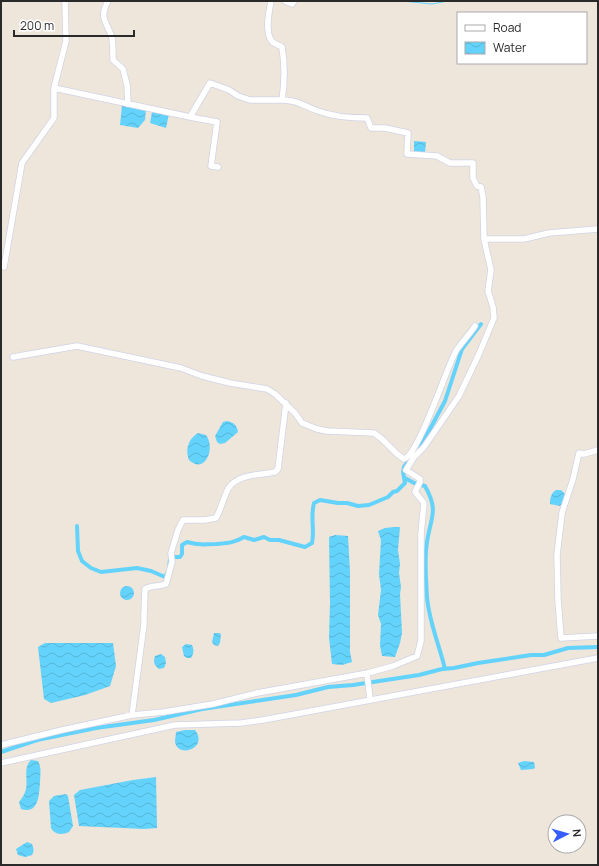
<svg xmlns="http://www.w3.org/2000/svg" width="599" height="866" font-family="Manrope,sans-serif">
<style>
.water{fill:url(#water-waves)}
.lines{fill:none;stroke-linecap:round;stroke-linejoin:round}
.stream{stroke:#63d3fb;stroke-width:1}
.canal{stroke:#63d3fb;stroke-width:4}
.minor-casing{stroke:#d0d4e5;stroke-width:7}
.minor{stroke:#fff;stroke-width:5.5}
</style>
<defs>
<pattern id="water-waves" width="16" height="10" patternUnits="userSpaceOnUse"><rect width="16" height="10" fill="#63d3fb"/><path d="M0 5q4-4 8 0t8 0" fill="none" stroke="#56b5d7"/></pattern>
</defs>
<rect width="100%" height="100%" fill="#eee5db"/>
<!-- water -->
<path class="water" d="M122,105L146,109L145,120L138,128L120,125Z
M155,111L169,114L166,128L150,123L152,112Z
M414,141L426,142L425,153L414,152Z
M227,421C233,422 237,425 238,432L225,443L220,444L217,442L215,436L223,422Z
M198,433L206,435C216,448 205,475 189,460C185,450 188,439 198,433Z
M556,490H561L565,494L563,502L560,506L550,504C550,498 551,493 556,490Z
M394,527H400L398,550L400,564L399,573L401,587L400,594L402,633L400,643L395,657L382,656L380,645L381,624L378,615L381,590L379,574L381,540L378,531L385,528Z
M335,535L348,536L350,572V652L352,662L342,665L332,664L329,638L330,603L329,537Z
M120 593a7 7 0 1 1 14 0a7 7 0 1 1-14 0Z
M214,633H219L221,634L220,643L218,646L214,645L212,642Z
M45,643H113L116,666L110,686L85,695L51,703L44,699L38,647Z
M186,644L192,645C194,650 194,653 191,658H187L184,656L182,647Z
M161,654L165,657L166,663L164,668L159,669C154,665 153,662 155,656Z
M185,730H195C209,748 178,759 175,742C175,739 176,735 176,732Z
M31,760L38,761C42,768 40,775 40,783C39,794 39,815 21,809L19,802C22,798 25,794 26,789C28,780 23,767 31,760Z
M524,761L534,762L535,768L533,769L521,770L518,763Z
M156,777L157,828L144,829L79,826L74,795L80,790L133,780Z
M66,794L68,796L73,826L69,832C62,835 55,835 51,828L49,801L54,796Z
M27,842L32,844C34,849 34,851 32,855L25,857L18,855L16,849Z"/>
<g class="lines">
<!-- stream -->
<path class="stream" d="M388,1H392
M402,1L432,4L448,1"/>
<!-- canal -->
<path class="canal" d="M405,478L414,483L425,486C439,511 431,516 427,542C424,560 426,579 427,597C429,622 439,644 445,669
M77,526L78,551L82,561L91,568L101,572L137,568L151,571L165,577L169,570L170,559
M171,557H180L182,554V545L187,542C200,546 203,544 216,544C227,543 234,543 244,537L254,540L264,537L270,540H279L305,547L312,543C315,528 310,519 314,503L320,500L338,503H347L358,506L369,505L388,497L393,492L397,491L405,483L403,472L404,467L429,431L445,401L462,349L481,324
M1,752L37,740L96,728L154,720L202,709L296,695L328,687L353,685L419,675L442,669L454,668L478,663L531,655H544L568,648L598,647"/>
<defs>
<path id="minor" d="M108,1C98,19 108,23 112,38C113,44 113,53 113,60L123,69L127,85L128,104
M285,1L292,4L294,1
M54,88L190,117L210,83L229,90L238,96L250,100H282C285,81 285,65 282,47C279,45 273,44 271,40C265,31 269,11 271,1
M190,117L217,122L211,166L218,167
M484,239H524L549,233L598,229
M1,266L4,267L22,163L54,118V88L66,41L65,1
M13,357L77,346L181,368L202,376L230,383L267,389L275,394L295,413L302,423L317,429L327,431L374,433L382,439L397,454L404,459C419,454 446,369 456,351C461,343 469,335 475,326
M598,450L584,454L579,453L573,479L562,513L557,555L558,600L561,638L598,636
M367,673L370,699
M132,715L144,624V615L145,589C152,585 159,587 166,584L172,562L171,553L178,530L183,520H205L216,518C221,509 223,499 228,489C236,474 261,475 275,472L278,469L286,403
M1,745L62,730L132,715L164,712L213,704L257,693L368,673L393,666L417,656L421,641V534L424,503L415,492L420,482V479L406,470L414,457L424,447L459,396L479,354L494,318L493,307L488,291L491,270L484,239L483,197L481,187L477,186L473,178V163H450L437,156L407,154L408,133L385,128H371L367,118C351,118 334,117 318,111C304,106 297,100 282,100
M1,763L175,725L241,723L263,720L598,658"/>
</defs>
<!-- minor casing -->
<use href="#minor" class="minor-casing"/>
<!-- minor -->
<use href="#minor" class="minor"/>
</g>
<!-- border -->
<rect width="599" height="866" fill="none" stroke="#2a2a2a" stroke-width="4"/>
<!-- legend -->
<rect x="457" y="12" width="130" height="52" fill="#ffffff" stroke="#aaaaaa"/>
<rect x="465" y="25" width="20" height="6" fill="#ffffff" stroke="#aaaaaa"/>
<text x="493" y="32" font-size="12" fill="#2a2a2a">Road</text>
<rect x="465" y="42" width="20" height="12" fill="url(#water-waves)" stroke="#aaaaaa"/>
<text x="493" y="52" font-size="12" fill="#2a2a2a">Water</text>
<!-- north arrow -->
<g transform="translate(567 834) rotate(84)"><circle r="19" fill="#ffffff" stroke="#aaaaaa"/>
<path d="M0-3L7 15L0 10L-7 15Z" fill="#365dff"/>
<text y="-6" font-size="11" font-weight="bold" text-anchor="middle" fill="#2a2a2a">N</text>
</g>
<!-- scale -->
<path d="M14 30v6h120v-6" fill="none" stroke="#2a2a2a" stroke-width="2"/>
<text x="20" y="30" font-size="12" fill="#2a2a2a" stroke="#ffffff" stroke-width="3" paint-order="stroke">200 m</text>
</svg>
